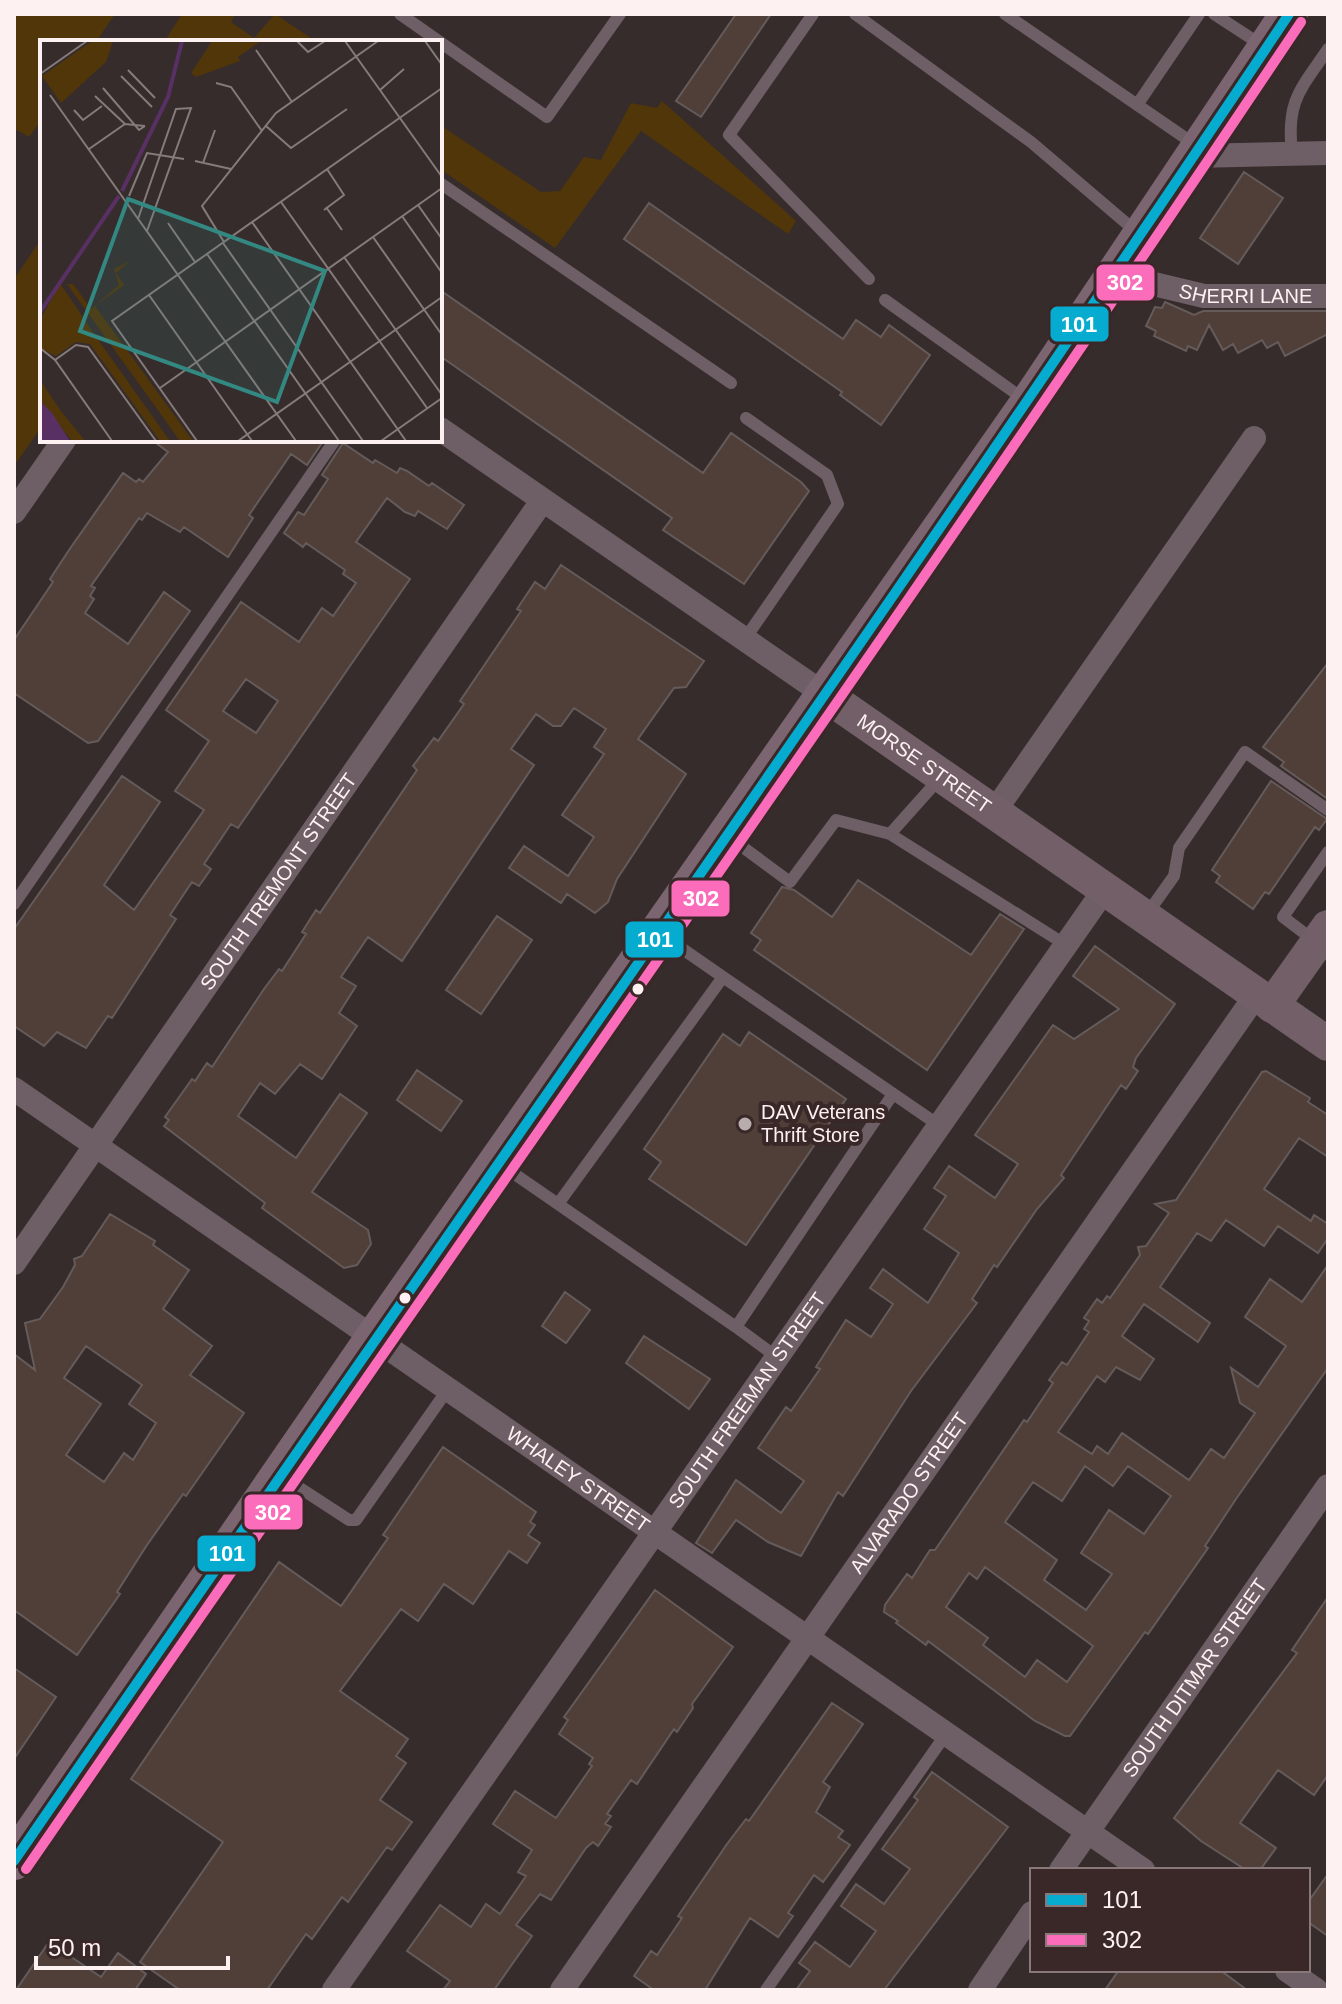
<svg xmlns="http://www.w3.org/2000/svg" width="1342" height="2004" font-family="Arial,sans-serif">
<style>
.green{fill:#503609}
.building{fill:#503f39;stroke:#645b5a;stroke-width:2;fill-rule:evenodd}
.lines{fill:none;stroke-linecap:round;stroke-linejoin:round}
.lane{stroke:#6e5e65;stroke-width:12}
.street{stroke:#6e5e65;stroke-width:24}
.secondary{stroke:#725f68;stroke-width:34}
.primary{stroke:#7b6570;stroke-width:38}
.bus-1-casing{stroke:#3a2829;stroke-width:16}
.bus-2-casing{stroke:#3a2829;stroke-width:16}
.bus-1{stroke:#06acd0;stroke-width:10}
.bus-2{stroke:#fb6dba;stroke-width:10}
.bus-dot{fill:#fef1f1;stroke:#3a2829;stroke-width:3}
.poi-dot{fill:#b8acac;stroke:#3a2829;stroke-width:3}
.labels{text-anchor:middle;stroke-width:8;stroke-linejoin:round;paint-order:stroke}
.street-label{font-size:20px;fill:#fef1f1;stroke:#3a2829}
.poi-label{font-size:20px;fill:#fef1f1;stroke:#3a2829;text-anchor:start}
.inset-river{fill:none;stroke:#583064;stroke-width:4}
.inset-road{fill:none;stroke:#867b7b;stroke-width:2}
.view{fill:#338882;fill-opacity:0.15;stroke:#338882;stroke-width:4}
.inset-edge{fill:none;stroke:#fef1f1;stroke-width:4}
.line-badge{stroke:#3a2829;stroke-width:3}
.badge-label{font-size:22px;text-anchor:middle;font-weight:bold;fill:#fff}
</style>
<rect width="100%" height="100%" fill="#362c2c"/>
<!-- green -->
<path class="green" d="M14,14H115L96,42H42V119L29,137L17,130L14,134Z
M182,14H235L231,22L254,38L275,14L317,42H164Z
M662,101L796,221L788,234L641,131L555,248L440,169V125L541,192L560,191L584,157L601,160L631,103L657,108Z
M42,238V426L14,466V279Z"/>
<!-- building -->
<path class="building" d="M736,14H771L701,117L676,101Z
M1244,172L1283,198L1238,264L1200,238Z
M649,203L843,339L856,320L881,337L889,325L930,355L881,425L840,395L842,392L624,239Z
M440,290L703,473L731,433L801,482L809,491L744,584L663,530L672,518L440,356Z
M1165,302L1194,315L1203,311H1328V334L1285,356L1278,342L1267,348L1262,340L1238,353L1233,344L1223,350L1209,325L1197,350L1188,346L1186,351L1154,336L1156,331L1146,326L1155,307L1162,308Z
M152,440H324L307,465L291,454L249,515L253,518L228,557L184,527L180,532L147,513L142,520L139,518L91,586L95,588L90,596L94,599L85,613L128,644L164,592L190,611L98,741L88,743L14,693V640L53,582L50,579L69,550L123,473L136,482L139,479L143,482L168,452Z
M343,443L373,463L375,460L397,473L400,468L407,471L429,486L432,483L464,505L447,529L418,511L415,516L405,512L387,498L356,542L410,579L238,828L231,824L204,864L211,869L199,886L192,882L170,915L176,919L112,1018L108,1016L86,1048L57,1032L44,1046L14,1026V929L122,776L160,802L104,885L134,910L204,810L175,791L209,741L166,710L241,602L299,642L322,608L333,616L356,583L343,574L345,570L306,543L303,547L284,533L298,512L304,515L328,479L322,475ZM246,679L278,701L256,733L223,711Z
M561,565L704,661L686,687L674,688L638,739L686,774L617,879L608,902L595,913L567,894L561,903L509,868L524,846L568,876L594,837L562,815L604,754L594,747L606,729L574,708L561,726H553L536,714L511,749L534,765L402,961L368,937L341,977L356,986L339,1013L357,1026L322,1079L300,1064L275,1094L260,1083L238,1116L296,1158L340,1094L367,1113L312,1192L368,1230L371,1244L357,1265L344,1268L262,1208L265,1203L164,1126L169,1120L165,1117L192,1079L195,1081L207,1063L212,1067L264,989L279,969L282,971L306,934L302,932L316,910L320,913L417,770L413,766L434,738L438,741L464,704L460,701L521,611L517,609L535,582L545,589Z
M1328,663V799L1281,766L1284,762L1263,747Z
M1271,781L1327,819L1319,830L1315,827L1269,894L1265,892L1253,909L1216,882L1220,876L1212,870Z
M858,880L971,955L1000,914L1024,929L927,1070L754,950L761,940L751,933L782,887L794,890L832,917Z
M497,916L532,940L481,1014L446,990Z
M1095,946L1175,1004L1136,1058L1133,1067L1138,1071L1126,1089L1121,1085L1061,1175L1064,1178L1037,1209L997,1267L994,1265L972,1299L977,1303L911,1391L843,1496L838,1492L801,1556L768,1542L736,1520L712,1553L696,1543L736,1480L781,1513L804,1481L758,1448L786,1407L791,1411L820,1369L816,1367L846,1320L871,1337L893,1304L870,1288L883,1269L928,1303L959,1253L924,1229L946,1196L934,1188L949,1166L995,1198L1018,1164L975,1135L1053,1025L1074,1039L1119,1009L1073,976Z
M749,1032L846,1099L746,1245L649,1179L661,1162L644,1149L723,1034L740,1046Z
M417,1070L462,1101L441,1131L397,1100Z
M1266,1071L1310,1098L1308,1102L1328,1115V1157L1299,1138L1264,1189L1311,1221L1314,1215L1328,1224V1238L1318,1253L1278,1226L1264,1246L1226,1220L1211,1241L1197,1233L1160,1287L1210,1323L1198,1342L1144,1304L1122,1336L1154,1359L1140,1380L1116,1367L1105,1382L1097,1376L1058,1432L1092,1454L1097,1446L1108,1454L1122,1433L1189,1480L1211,1449L1224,1458L1255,1413L1240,1403L1231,1368L1258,1387L1286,1346L1245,1317L1270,1279L1302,1302L1328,1265V1368L1236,1499L1205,1546L1208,1548L1148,1634L1145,1632L1070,1736H1065L1035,1721L928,1641L926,1645L896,1623L898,1621L884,1612L885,1605L907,1574L912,1578L930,1550H935L1024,1420L1027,1422L1053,1383L1049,1380L1062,1362L1067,1365L1089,1332L1084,1329L1089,1321L1084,1318L1097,1299L1102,1303L1107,1296L1110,1298L1140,1255L1138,1247L1146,1246L1169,1213L1155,1204L1176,1200L1262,1072ZM1085,1466L1113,1486L1128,1466L1171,1496L1144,1534L1109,1510L1081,1553L1112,1574L1086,1610L1044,1580L1057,1560L1005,1522L1033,1482L1062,1501ZM985,1567L1093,1646L1067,1682L1037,1660L1025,1677L983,1645L988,1638L946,1607L969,1573L977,1579Z
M110,1214L155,1241L153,1245L189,1270L163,1309L212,1346L190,1375L244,1413L186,1496L183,1494L147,1545L117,1592L120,1594L77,1655L14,1610V1354L35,1370L25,1323L40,1319L63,1287L75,1265L74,1259L82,1256ZM86,1346L142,1385L129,1404L156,1423L133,1460L124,1453L104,1482L66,1455L101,1404L64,1378Z
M565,1292L590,1310L566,1343L542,1326Z
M644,1336L710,1379L689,1409L626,1363Z
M443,1447L536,1512L530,1522L535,1525L528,1535L540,1543L527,1563L509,1551L473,1604L444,1584L418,1621L401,1609L340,1691L408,1739L396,1756L406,1763L380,1800L412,1822L392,1850L387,1847L348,1902L342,1897L312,1939L306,1934L267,1990H180L140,1962L223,1842L131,1779L279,1562L341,1606L388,1538L383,1535Z
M655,1590L733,1647L692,1704L693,1708L677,1732L674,1729L637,1784L631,1780L607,1814L611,1816L605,1824L611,1827L598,1846L593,1842L586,1848L551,1900L540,1894L516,1925L532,1936L494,1990H443L450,1981L407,1951L440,1905L471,1927L486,1904L500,1914L526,1876L518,1872L532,1850L493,1824L515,1791L556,1818L592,1766L589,1764L593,1758L559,1734L568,1720L564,1717Z
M1328,1597V1775L1314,1795L1278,1770L1240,1823L1276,1848L1260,1870H1246L1201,1841L1174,1818L1297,1653L1292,1650Z
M14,1668L56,1697L14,1759Z
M832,1703L863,1724L823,1782L830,1787L816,1812L843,1831L838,1837L850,1845L823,1882L814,1875L788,1913L793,1916L778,1937L750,1918L705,1990H654L634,1976L651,1951L657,1955L682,1918L678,1916L727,1844L746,1819L749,1821Z
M932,1772L1008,1827L884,1990H796L810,1971L799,1963L815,1942L850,1967L876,1931L841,1906L856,1884L884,1904L910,1869L882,1849L918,1800L914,1797Z
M1328,1874V1936L1308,1922V1902Z
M49,1942L101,1977L118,1953L146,1974L135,1990H16Z
M1119,1970H1220L1247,1990H1105Z"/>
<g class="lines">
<!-- lane -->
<path class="lane" d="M400,14L547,117L620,14
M813,14L729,135L869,279
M855,14L1031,142L1139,234
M1005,14L1197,146
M1214,14L1263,46
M1137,105L1199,14
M1292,154C1286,101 1300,90 1328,49
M440,183L731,383
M885,300L1025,400
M745,639L838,504L827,475L746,418
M890,834L940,778
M729,837L790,882L836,820L890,834L1066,945
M14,904L335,440
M1147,914L1174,876L1179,848L1245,752L1328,810
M661,934L723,977
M1316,942L1283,917L1328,852
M500,1164L736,1327L893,1094
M558,1204L723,977L940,1126
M736,1327L778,1358
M283,1477L349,1520H356L448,1389
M766,1990L946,1734"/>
<!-- street -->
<g class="street">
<path d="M1194,156L1328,153"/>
<path id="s1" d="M1116,275L1204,296H1328"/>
<path d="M440,429L824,694"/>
<path d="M14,512L64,440"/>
<path d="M994,812L1254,438"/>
<path id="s2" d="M14,1089L1143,1870"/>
<path id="s3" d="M14,1263L542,501"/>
<path id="s4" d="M1061,1870L1328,1486"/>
<path d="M1287,1970L1316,1990"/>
<path id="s5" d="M334,1990L1105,889"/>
<path id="s6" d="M562,1990L1256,995"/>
<path d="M980,1990L1032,1913"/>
</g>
<!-- secondary -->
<g class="secondary">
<path id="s7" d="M824,694L1328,1044"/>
<path d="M1272,1006L1328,927"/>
</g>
<!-- primary -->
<path class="primary" d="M14,1861L374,1338L1029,403L1289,14"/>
<defs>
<path id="bus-1" d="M14,1861C438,1245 873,636 1289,14"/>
<path id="bus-2" d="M26,1869C450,1253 885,644 1301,22"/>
</defs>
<!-- bus-1 casing -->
<use href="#bus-1" class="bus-1-casing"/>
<!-- bus-2 casing -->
<use href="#bus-2" class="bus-2-casing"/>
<!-- bus-1 -->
<use href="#bus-1" class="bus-1"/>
<!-- bus-2 -->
<use href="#bus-2" class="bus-2"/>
</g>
<!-- markers -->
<g class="bus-dot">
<circle cx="638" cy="989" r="7"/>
<circle cx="405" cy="1298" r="7"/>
</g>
<circle class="poi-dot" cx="745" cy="1124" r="8"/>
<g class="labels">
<!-- street labels -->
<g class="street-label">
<text dy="7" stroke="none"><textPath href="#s1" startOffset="132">SHERRI LANE</textPath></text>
<text dy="7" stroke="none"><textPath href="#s7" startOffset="122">MORSE STREET</textPath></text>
<text dy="7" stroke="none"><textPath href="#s3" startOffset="464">SOUTH TREMONT STREET</textPath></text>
<text dy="7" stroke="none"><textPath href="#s5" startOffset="720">SOUTH FREEMAN STREET</textPath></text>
<text dy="7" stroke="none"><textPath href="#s2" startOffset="686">WHALEY STREET</textPath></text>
<text dy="7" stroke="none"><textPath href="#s6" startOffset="606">ALVARADO STREET</textPath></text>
<text dy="7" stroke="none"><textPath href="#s4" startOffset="234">SOUTH DITMAR STREET</textPath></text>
</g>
<!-- poi labels -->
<g class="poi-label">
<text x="761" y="1119">DAV Veterans<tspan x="761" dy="23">Thrift Store</tspan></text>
</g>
</g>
<!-- overview -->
<g transform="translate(40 40)">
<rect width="402" height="402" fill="#362c2c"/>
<path d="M52,1H73L66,22L21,63L2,36ZM172,1H221L198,17L200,21L156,37L151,33ZM90,221L76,233L84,245L55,266L153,401H140L27,244H33L51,269L79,245L74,229ZM20,243L54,294L130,401H120L50,304L36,302L16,316L0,308V280ZM0,340L21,371L45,401H32L0,363Z" fill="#503609"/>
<path d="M0,361L12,373L30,401H0Z" fill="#583064"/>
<path class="inset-river" d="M82,151L128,57L142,1M0,272L79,156"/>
<path class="inset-road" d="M257,1L268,12L285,1M305,1L402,137M385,1L402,25M216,10L252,62M88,30L115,58M0,34L47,1M81,36L112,67M176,43L191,47L222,91M63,48L99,90L105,86M340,50L364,29M10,55L256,401M55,56L85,84M34,70L43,80L62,66M226,86L251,108L307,69M49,109L85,84L105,86M155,121L191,129M163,123L175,90M89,156L107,113L144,119M241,162L387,368M378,165L402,199M286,167L302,190M284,170L304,155L287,129M362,176L402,233M98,179L136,69L151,68L107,191M212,182L366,401M128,183L155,222M333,197L402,295M184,202L162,166L236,73L338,1M183,203L323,401M167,214L299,401M304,217L402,355M109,255L212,401M0,308L15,320L72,401M15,320L36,305L48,307L116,401M120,348L402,148M157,401L72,281L402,48M198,401L402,257M341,401L402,358"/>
<path class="view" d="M88,159L285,231L237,362L40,291Z"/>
<rect width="402" height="402" class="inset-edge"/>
</g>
<g class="line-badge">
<rect x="1095" y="263" width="61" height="39" rx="8" fill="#fb6dba"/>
<rect x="1049" y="305" width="61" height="38" rx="8" fill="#06acd0"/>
<rect x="670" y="879" width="61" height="39" rx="8" fill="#fb6dba"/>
<rect x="624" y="920" width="61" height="39" rx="8" fill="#06acd0"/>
<rect x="243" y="1493" width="61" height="38" rx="8" fill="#fb6dba"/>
<rect x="196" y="1534" width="61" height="39" rx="8" fill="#06acd0"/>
</g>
<g class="badge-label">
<text x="1125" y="290">302</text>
<text x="1079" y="332">101</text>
<text x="701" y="906">302</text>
<text x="655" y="947">101</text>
<text x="273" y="1520">302</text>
<text x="227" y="1561">101</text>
</g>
<!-- border -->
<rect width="1342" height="2004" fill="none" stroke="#fef1f1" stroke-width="32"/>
<!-- legend -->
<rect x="1030" y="1868" width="280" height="104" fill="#3a2829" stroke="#887879" stroke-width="2"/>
<rect x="1046" y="1894" width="40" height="12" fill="#06acd0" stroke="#887879" stroke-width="2"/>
<text x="1102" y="1908" font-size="24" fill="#fef1f1">101</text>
<rect x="1046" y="1934" width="40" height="12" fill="#fb6dba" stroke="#887879" stroke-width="2"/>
<text x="1102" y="1948" font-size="24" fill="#fef1f1">302</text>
<!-- scale -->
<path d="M36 1956v12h192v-12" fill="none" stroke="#fef1f1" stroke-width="4"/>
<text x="48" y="1956" font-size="24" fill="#fef1f1" stroke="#3a2829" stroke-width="6" paint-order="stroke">50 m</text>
</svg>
